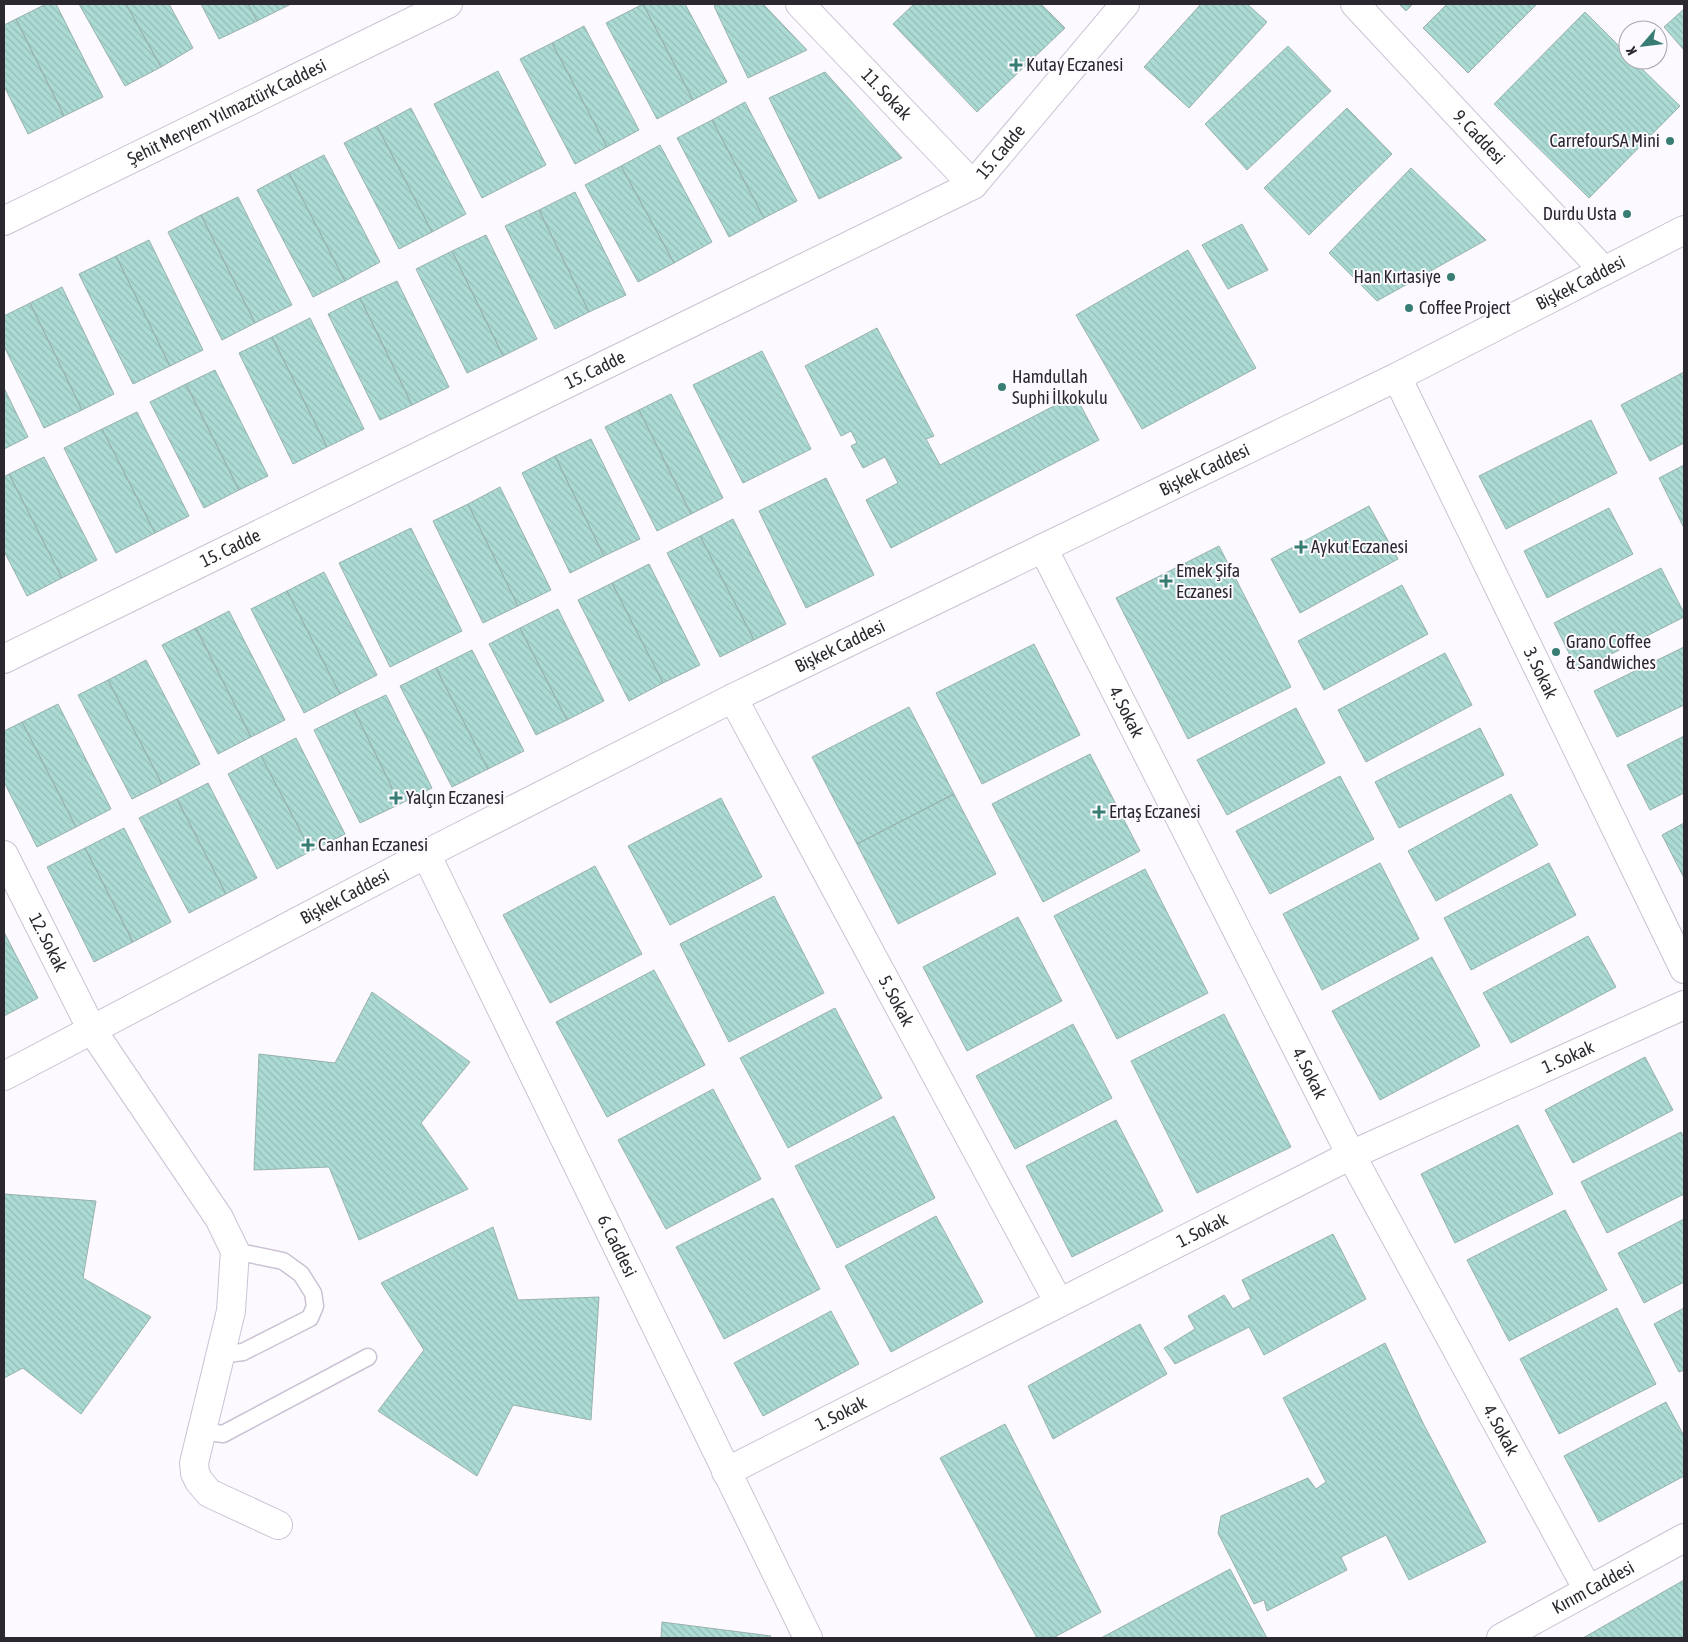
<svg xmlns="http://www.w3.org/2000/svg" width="1688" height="1642" font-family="'Asap Condensed',sans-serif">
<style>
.building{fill:url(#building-back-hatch);stroke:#99b1ad}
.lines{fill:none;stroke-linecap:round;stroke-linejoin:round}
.lane-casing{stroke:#cbc2d5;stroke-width:19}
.street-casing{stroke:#cbc2d5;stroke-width:30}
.secondary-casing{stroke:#cbc2d5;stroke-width:30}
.lane{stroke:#fff;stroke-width:16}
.street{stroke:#fff;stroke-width:28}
.secondary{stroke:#fff;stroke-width:28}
.poi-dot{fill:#377d74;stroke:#fcfafe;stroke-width:2}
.labels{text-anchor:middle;stroke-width:4;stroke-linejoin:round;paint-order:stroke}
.poi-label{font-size:18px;fill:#2b282f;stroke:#fcfafe;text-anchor:start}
.street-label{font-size:18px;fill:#2b282f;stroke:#fcfafe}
</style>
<defs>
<pattern id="building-back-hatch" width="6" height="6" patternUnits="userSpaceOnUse" patternTransform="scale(1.25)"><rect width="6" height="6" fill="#abdbd4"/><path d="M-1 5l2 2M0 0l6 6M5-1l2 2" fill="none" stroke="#93bcb6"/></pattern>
</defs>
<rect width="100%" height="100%" fill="#fcfafe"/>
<!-- building -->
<path class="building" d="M46,4H56L103,97L64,116L16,19Z
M79,4H126L161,67L125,86Z
M126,4H169L193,48L161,67Z
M201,4H248L257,21L219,39Z
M248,4H291L257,21Z
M643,4H685L727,82L693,100Z
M643,4L693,100L657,119L606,23Z
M719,4H763L807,50L748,78L714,6Z
M914,4H1041L1065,28L977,112L893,24Z
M1201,4H1247L1267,22L1189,108L1144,67Z
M1399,4H1413L1406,11Z
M1447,4H1537L1468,73L1423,28Z
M1684,9V50L1664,27Z
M1585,12L1628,55V60H1633L1680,106L1589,198L1494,104Z
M16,19L64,116L28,134L4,86V25Z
M584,26L639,130L607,147L552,43Z
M552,43L607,147L575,164L520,59Z
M1288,46L1331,91L1247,170L1205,124Z
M498,71L546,165L482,198L434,104Z
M825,72L902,158L819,199L769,98Z
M745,102L797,201L764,218L712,120Z
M411,108L466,214L432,232L377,126Z
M1347,108L1392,154L1309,235L1264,188Z
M712,120L764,218L729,237L677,138Z
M377,126L432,232L399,249L344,143Z
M660,145L712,242L674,263L621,166Z
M324,155L380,262L345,281L289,173Z
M621,166L674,263L638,282L585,185Z
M1411,168L1486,240L1377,301L1329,253Z
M289,173L345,281L313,297L257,190Z
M575,192L626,295L589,312L539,210Z
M238,197L292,305L255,323L201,215Z
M539,210L589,312L555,329L505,226Z
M201,215L255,323L222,340L168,232Z
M1242,224L1268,270L1228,289L1202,245Z
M486,235L537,339L503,356L452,251Z
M149,240L203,350L170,366L116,256Z
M1188,250L1256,368L1142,429L1076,315Z
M452,251L503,356L467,373L416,269Z
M116,256L170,366L133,384L79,274Z
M397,281L449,387L412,405L360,298Z
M62,287L114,394L82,410L30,303Z
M360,298L412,405L380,420L328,314Z
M30,303L82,410L44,428L4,346V316Z
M310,318L364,429L327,447L272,337Z
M877,328L934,436L926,439L940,465L1075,395L1099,440L891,548L866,500L898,483L885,457L863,468L851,446L857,443L851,431L841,436L805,366Z
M272,337L327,447L293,464L239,353Z
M762,351L811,449L743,483L693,385Z
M215,370L268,476L239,490L186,384Z
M1684,372V443L1650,461L1621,405Z
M186,384L239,490L204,508L150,402Z
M4,388L28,437L4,449Z
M671,394L723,498L691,514L639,410Z
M639,410L691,514L657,531L605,427Z
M137,412L189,516L155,533L102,429Z
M1591,420L1617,473L1506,529L1479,476Z
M102,429L155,533L116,553L64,448Z
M591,439L640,539L604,556L555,456Z
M555,456L604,556L570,573L522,473Z
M44,457L97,560L62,578L9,474Z
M1684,465V526H1683L1659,478Z
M9,474L62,578L27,596L4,551V477Z
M826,478L874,575L806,608L759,511Z
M500,487L551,590L518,606L468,504Z
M468,504L518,606L483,623L433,521Z
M1369,506L1398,559L1300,613L1271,559Z
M1609,508L1633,554L1547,598L1524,551Z
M733,519L786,624L754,640L700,536Z
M411,528L462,631L390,667L339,563Z
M700,536L754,640L720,657L667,553Z
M1219,546L1291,687L1188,739L1116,598Z
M649,564L700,665L663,683L612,583Z
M1661,568L1684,613V617L1578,671L1554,623Z
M324,572L377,675L340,694L287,591Z
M612,583L663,683L629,701L578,600Z
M1402,585L1428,634L1324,690L1298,641Z
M287,591L340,694L304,713L251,609Z
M558,609L604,701L567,720L520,628Z
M229,611L285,720L251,737L196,628Z
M196,628L251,737L218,754L162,645Z
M520,628L567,720L536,735L489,644Z
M1034,644L1080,735L982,784L936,693Z
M1684,647V705L1617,737L1594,691Z
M472,650L524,751L488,769L436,668Z
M1445,653L1472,705L1366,762L1338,710Z
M146,660L200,764L162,784L108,680Z
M436,668L488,769L452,787L400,686Z
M108,680L162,784L132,799L78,695Z
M386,695L432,788L400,804L354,710Z
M58,704L111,809L76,827L22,722Z
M909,707L954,794L857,844L812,757Z
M1296,708L1325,763L1227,815L1197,760Z
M354,710L400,804L360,823L314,730Z
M22,722L76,827L37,847L4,782V731Z
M1480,728L1504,775L1399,828L1375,782Z
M1684,736V793L1650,810L1627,765Z
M296,738L345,834L311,851L261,756Z
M1090,754L1140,851L1043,902L992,804Z
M261,756L311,851L277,869L228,774Z
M1340,776L1374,839L1270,894L1236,831Z
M208,783L257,878L226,894L177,799Z
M954,794L996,874L898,924L857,844Z
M1511,794L1538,845L1436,901L1408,851Z
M721,798L762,877L670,925L628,846Z
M177,799L226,894L189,913L139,818Z
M1684,823V878L1662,835Z
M124,828L171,922L133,942L85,848Z
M85,848L133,942L94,962L47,867Z
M1380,863L1419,939L1322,990L1283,914Z
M1549,863L1576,915L1471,970L1444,918Z
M595,866L642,954L550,1003L503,915Z
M1145,869L1208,993L1117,1039L1054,916Z
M774,896L824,993L729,1042L680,944Z
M1018,917L1062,1001L967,1051L923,967Z
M4,932L38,998L4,1016Z
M1588,936L1616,987L1511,1043L1483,993Z
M1432,957L1480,1046L1380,1100L1332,1011Z
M654,970L705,1065L607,1117L556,1022Z
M372,992L470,1062L421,1123L468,1189L359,1240L329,1167L254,1170L259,1054L335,1063Z
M835,1008L882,1098L788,1148L740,1058Z
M1224,1014L1291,1147L1197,1193L1131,1061Z
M1073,1024L1112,1098L1015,1149L976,1076Z
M1645,1057L1673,1110L1573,1163L1545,1110Z
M713,1089L761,1179L666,1229L618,1140Z
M894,1116L935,1198L837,1248L795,1166Z
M1116,1120L1163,1211L1072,1257L1026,1166Z
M1518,1125L1553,1194L1455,1243L1421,1174Z
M1681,1132L1684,1138V1194L1607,1233L1581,1182Z
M4,1194L96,1201L83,1278L151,1317L81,1414L23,1368L4,1378Z
M773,1198L820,1289L724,1339L676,1247Z
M1565,1210L1607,1290L1509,1341L1467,1260Z
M936,1216L983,1302L891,1352L845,1266Z
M1684,1219V1282L1644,1303L1618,1253Z
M493,1227L518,1300L599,1297L591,1420L513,1405L477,1476L378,1411L424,1350L381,1283Z
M1333,1234L1366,1299L1264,1355L1249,1327L1175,1364L1164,1348L1195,1329L1188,1316L1224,1295L1233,1309L1251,1299L1242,1280Z
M1617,1308L1656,1384L1559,1434L1520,1359Z
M1684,1308V1370L1679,1372L1654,1324Z
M831,1311L859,1364L763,1416L734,1363Z
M1140,1324L1167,1374L1053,1439L1028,1386Z
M1385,1343L1423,1423L1486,1542L1409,1580L1386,1535L1341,1557L1347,1570L1267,1611L1264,1600L1254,1604L1218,1533L1221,1516L1308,1478L1316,1489L1326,1482L1283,1398Z
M1666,1402L1684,1436V1476L1599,1522L1564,1456Z
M1005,1424L1101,1612L1053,1638H1037L940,1458Z
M1230,1569L1267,1638H1101Z
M1684,1580V1638H1583Z
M662,1622L771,1636L770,1638H661Z"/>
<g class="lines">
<defs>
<path id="lane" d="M220,1355L243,1352L310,1318L315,1306L313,1293L301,1274L283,1261L235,1251
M201,1431L223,1434L368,1357"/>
<g id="street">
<path id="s1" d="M800,4L973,185"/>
<path id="s2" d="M1355,4L1604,271"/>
<path id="s3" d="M4,221L448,4"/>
<path id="s4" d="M1397,377L1684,969"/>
<path id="s5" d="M1043,548L1351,1155L1588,1590"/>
<path id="s6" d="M4,659L973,185L1125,4"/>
<path id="s7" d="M733,698L1059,1303"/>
<path id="s8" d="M426,854L808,1638"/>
<path id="s9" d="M4,855L92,1030L219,1218L235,1251L231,1311L194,1463L195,1473L199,1481L209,1493L278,1525"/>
<path id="s10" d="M726,1472L1351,1155L1684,1005"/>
</g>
<g id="secondary">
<path id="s11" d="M4,1076L426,854L733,698L1397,377L1684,230"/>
<path id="s12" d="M1501,1638L1684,1538"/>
</g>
</defs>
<!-- lane casing -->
<use href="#lane" class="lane-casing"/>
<!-- street casing -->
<use href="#street" class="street-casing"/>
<!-- secondary casing -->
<use href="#secondary" class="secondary-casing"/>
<!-- lane -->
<use href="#lane" class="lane"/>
<!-- street -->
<use href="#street" class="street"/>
<!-- secondary -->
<use href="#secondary" class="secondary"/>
</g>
<!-- markers -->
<g class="poi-dot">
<path d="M1013.5 57.5h5v5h5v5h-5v5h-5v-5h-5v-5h5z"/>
<circle cx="1670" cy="141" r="5"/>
<circle cx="1627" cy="214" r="5"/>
<circle cx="1451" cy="277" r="5"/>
<circle cx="1409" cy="308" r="5"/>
<circle cx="1002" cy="387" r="5"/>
<path d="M1298.5 539.5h5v5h5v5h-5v5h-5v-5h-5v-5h5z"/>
<path d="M1163.5 573.5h5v5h5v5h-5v5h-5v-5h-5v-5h5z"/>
<circle cx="1556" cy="652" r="5"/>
<path d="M393.5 790.5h5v5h5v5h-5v5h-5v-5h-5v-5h5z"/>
<path d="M1096.5 804.5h5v5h5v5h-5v5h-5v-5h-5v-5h5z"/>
<path d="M305.5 837.5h5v5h5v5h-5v5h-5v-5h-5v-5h5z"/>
</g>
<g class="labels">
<!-- poi labels -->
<g class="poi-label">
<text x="1026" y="71">Kutay Eczanesi</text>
<text x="1660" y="147" text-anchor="end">CarrefourSA Mini</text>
<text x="1617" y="220" text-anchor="end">Durdu Usta</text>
<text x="1441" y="283" text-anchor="end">Han Kırtasiye</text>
<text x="1419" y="314">Coffee Project</text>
<text x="1012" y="383">Hamdullah<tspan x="1012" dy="21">Suphi İlkokulu</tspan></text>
<text x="1311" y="553">Aykut Eczanesi</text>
<text x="1176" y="577">Emek Şifa<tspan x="1176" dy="21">Eczanesi</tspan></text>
<text x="1566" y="648">Grano Coffee<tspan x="1566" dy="21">&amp; Sandwiches</tspan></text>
<text x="406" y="804">Yalçın Eczanesi</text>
<text x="1109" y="818">Ertaş Eczanesi</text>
<text x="318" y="851">Canhan Eczanesi</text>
</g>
<!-- street labels -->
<g class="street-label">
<text dy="6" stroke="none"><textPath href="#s1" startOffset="125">11. Sokak</textPath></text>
<text dy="6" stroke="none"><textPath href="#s3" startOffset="248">Şehit Meryem Yılmaztürk Caddesi</textPath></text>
<text dy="6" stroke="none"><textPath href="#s2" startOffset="182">9. Caddesi</textPath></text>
<text dy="6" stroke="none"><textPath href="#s6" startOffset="1122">15. Cadde</textPath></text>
<text dy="6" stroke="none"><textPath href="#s11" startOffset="1765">Bişkek Caddesi</textPath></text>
<text dy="6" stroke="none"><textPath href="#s6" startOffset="658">15. Cadde</textPath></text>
<text dy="6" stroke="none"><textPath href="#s11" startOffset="1345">Bişkek Caddesi</textPath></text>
<text dy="6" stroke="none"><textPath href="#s6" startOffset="252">15. Cadde</textPath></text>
<text dy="6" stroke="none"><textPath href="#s11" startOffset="940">Bişkek Caddesi</textPath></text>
<text dy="6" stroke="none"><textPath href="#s4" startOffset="329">3. Sokak</textPath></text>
<text dy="6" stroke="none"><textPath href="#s5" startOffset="184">4. Sokak</textPath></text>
<text dy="6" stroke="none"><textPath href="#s11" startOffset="385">Bişkek Caddesi</textPath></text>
<text dy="6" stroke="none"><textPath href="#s9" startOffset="98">12. Sokak</textPath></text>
<text dy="6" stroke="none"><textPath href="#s7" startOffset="344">5. Sokak</textPath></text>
<text dy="6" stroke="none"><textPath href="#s10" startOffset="939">1. Sokak</textPath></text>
<text dy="6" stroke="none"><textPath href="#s5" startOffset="589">4. Sokak</textPath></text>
<text dy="6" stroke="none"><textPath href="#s10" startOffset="534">1. Sokak</textPath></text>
<text dy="6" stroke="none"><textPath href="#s8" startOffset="436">6. Caddesi</textPath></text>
<text dy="6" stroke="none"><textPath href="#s10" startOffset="129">1. Sokak</textPath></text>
<text dy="6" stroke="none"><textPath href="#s5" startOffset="994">4. Sokak</textPath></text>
<text dy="6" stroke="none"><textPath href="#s12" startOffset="105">Kırım Caddesi</textPath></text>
</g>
</g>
<!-- border -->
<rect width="1688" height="1642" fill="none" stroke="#2b282f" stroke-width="10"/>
<!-- north arrow -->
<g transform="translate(1643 45) rotate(242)"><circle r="24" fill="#fcfafe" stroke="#a8a6ab"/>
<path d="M0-4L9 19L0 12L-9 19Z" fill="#377d74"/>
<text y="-8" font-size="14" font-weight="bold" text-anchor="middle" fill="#2b282f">K</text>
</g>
</svg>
